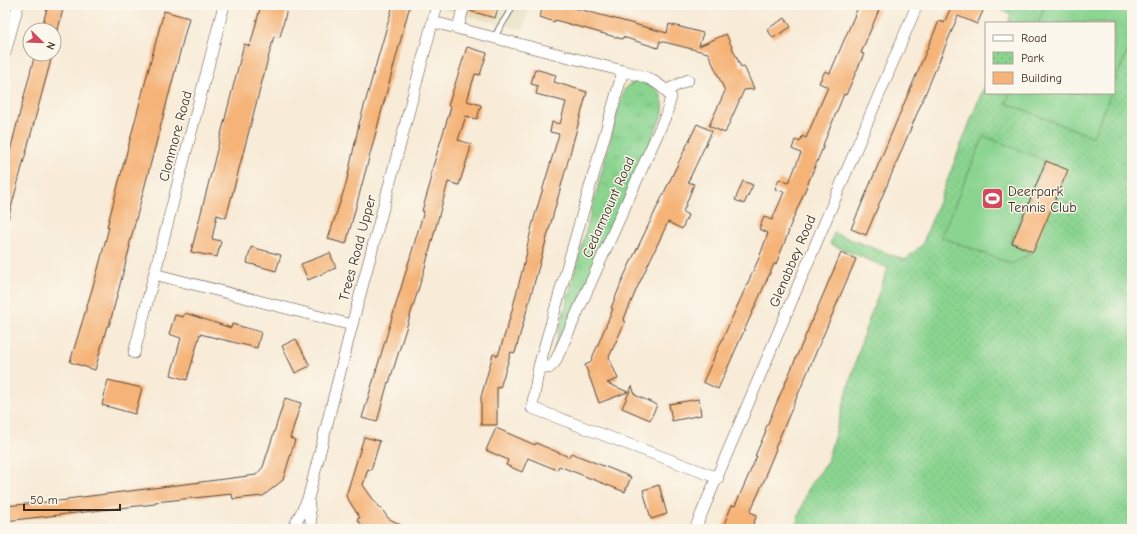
<svg xmlns="http://www.w3.org/2000/svg" width="1137" height="534" font-family="'Comic Neue',sans-serif">
<style>
.built{fill:#e2dcba}
.grass{fill:url(#grass-tufts);stroke:#627f57}
.park{fill:url(#park-dots);stroke:#627f57}
.garden{fill:#8ad490;stroke:#627f57}
.building{fill:#f5b377}
.lines{fill:none;stroke-linecap:round;stroke-linejoin:round}
.lane-casing{stroke:#57473a;stroke-width:7}
.street-casing{stroke:#57473a;stroke-width:12}
.lane{stroke:#fff;stroke-width:5.5}
.street{stroke:#fff;stroke-width:11}
.labels{text-anchor:middle;stroke-width:3;stroke-linejoin:round;paint-order:stroke}
.street-label{font-size:14px;fill:#3b2a1e;stroke:#fbf7ec}
.poi-label{font-size:14px;fill:#3b2a1e;stroke:#fbf7ec;text-anchor:start}
</style>
<defs>
<pattern id="grass-tufts" width="24" height="20" patternUnits="userSpaceOnUse"><rect width="24" height="20" fill="#8ad490"/><path d="M3 7l-1-3M5 7V3M7 7l1-3M15 17l-1-3M17 17v-4M19 17l1-3" fill="none" stroke="#78b67c"/></pattern>
<pattern id="park-dots" width="8" height="8" patternUnits="userSpaceOnUse"><rect width="8" height="8" fill="#8ad490"/><path d="M2 2h.1M6 6h.1" fill="none" stroke="#78b67c" stroke-width="1.8" stroke-linecap="round"/></pattern>
</defs>
<rect width="100%" height="100%" fill="#fbf7ec"/>
<filter id="ink" filterUnits="userSpaceOnUse"><feTurbulence type="fractalNoise" baseFrequency=".025" numOctaves="2"/><feDisplacementMap in="SourceGraphic" scale="8" xChannelSelector="R" yChannelSelector="G"/><feConvolveMatrix kernelMatrix="1 2 1 2 8 2 1 2 1" color-interpolation-filters="sRGB"/></filter>
<filter id="wash" filterUnits="userSpaceOnUse"><feTurbulence type="fractalNoise" baseFrequency=".012" numOctaves="4" result="noise"/><feDisplacementMap in="SourceGraphic" scale="16" xChannelSelector="R" yChannelSelector="G"/><feGaussianBlur stdDeviation="0.9" result="paint"/><feColorMatrix in="noise" values="0 0 0 0 0 0 0 0 0 0 0 0 0 0 0 0 0 1.4 0 .05"/><feComposite in="paint" operator="in"/></filter>
<g filter="url(#wash)">
<rect width="100%" height="100%" fill="#f8ebd7"/>
<!-- built -->
<path class="built" d="M443,5H530L523,30L442,9Z"/>
<!-- grass -->
<path class="grass" d="M634,82C655,80 665,93 663,113L555,354L554,349L624,90L629,85Z"/>
<!-- park -->
<path class="park" d="M990,5H1132V529H794L810,484L826,465L865,330L888,268L830,244L834,233L905,260L922,245L986,81V93H1114V23H1008L1011,14Z"/>
<!-- garden -->
<path class="garden" d="M1045,5H1132V40L1114,84V23H1038Z
M1010,93H1111L1093,137L1006,103Z
M984,136L1044,160L1010,243L1031,253L1012,264L941,237Z"/>
<g id="blocks">
<!-- building -->
<path class="building" d="M48,5H64L58,30H41Z
M261,5H288L280,37L274,36L226,218L217,215L212,239L221,241L217,257L191,252L244,44L250,46Z
M393,5H410L346,244L328,239L346,184L359,124Z
M471,5H499L495,18L470,11Z
M543,5H564L667,33L669,24L703,33L699,46L726,34L741,67L744,66L754,89L744,90L725,133L709,126L725,91L708,53L660,41L658,48L623,37L622,39L555,20L554,22L540,17Z
M859,5H881L861,53L864,54L846,95L844,94L823,145H824L788,231H789L776,264H774L718,389L703,382L759,258L768,233L759,229L764,217L772,220L784,192L775,189L779,179L788,183L790,180L801,153L792,149L795,140L800,142L802,136L806,138L828,87L819,83L825,71L830,73Z
M952,5H970L983,11L977,24L958,16L866,235L851,229L939,21L944,23Z
M164,11L189,18L129,246H130L112,315L109,326H107L95,370L70,362L97,273L109,227H107Z
M785,18L791,27L773,38L767,29Z
M467,47L487,53L480,75L475,74L467,101L481,105L477,119L466,116L458,140L471,144L470,150L459,185L448,182L424,271L389,383L388,382L377,422L362,418L424,211H422L432,177L430,176L451,107L448,106Z
M35,54H52V56L8,219L5,218V170Z
M535,69L556,75L554,82L587,92L515,353L511,352L500,388L497,387V425H481V397L493,354L498,356L510,318L527,252L526,251L533,222L559,134L550,132L552,122L560,124L566,102L536,94L538,86L531,84Z
M697,124L712,131L688,182L694,184L683,212L688,215L682,229L668,222L637,288L623,321L625,322L609,357L618,379L607,383L628,392L599,403L585,365L590,363L613,309L611,308L624,276Z
M1046,161L1068,170L1033,252L1012,243Z
M743,181L753,185L744,204L735,200Z
M251,247L281,255L276,271L247,263Z
M330,253L336,268L308,280L301,264Z
M841,253L856,259L775,448L776,449L766,473L767,474L750,512L757,515L751,529H722L732,505L735,506L757,456H755L766,431L765,430Z
M185,313L231,328L232,324L261,332L257,348L200,334L187,380L171,375L181,338L169,334L175,315L183,317Z
M296,339L310,366L295,373L282,346Z
M108,380L142,388L135,414L102,405Z
M632,386L635,395L657,405L650,420L622,408Z
M285,398L301,403L290,438L295,440L283,480L263,496L233,499L232,494L155,502V504L5,521V506L68,500L67,499L256,475L263,467Z
M699,399L701,415L672,421L669,404Z
M496,428L535,445L536,443L569,457L571,453L631,477L625,492L559,466L557,470L528,458L522,472L506,465L508,460L486,450Z
M364,437L380,441L371,470L368,469L363,485L380,509L381,508L388,518L408,529H364L357,519L360,518L346,496Z
M659,485L667,514L651,519L643,490Z"/>
</g>
</g>
<g filter="url(#ink)">
<use href="#blocks" fill-opacity="0" stroke="#57473a" stroke-width="1"/>
<g class="lines">
<defs>
<path id="lane" d="M495,38C499,24 509,18 512,5"/>
<path id="street" d="M433,22L623,71L539,366L532,408L718,478
M458,28L464,5
M5,53L18,5
M667,90L688,80
M154,274L352,325
M134,353L224,5
M539,366L549,368L555,362L666,115L671,97C659,80 642,75 623,71
M308,499L312,529
M293,529L308,499L352,325L437,5
M695,529L917,5"/>
</defs>
<!-- lane casing -->
<use href="#lane" class="lane-casing"/>
<!-- street casing -->
<use href="#street" class="street-casing"/>
<!-- lane -->
<use href="#lane" class="lane"/>
<!-- street -->
<use href="#street" class="street"/>
</g>
</g>
<!-- icons -->
<defs>
<symbol id="stadium-square" viewBox="-11 -11 22 22"><rect x="-9" y="-9" width="18" height="18" rx="4" fill="#d1495b" stroke="#fbf7ec"/><path d="M0-5a6.5 5 0 1 0 0 10a6.5 5 0 1 0 0-10ZM-3.5-1.8h7v3.6h-7Z" fill="#fff"/></symbol>
</defs>
<g fill-rule="evenodd">
<use href="#stadium-square" x="980" y="186" width="25" height="25"/>
</g>
<g class="labels">
<!-- street labels -->
<g class="street-label">
<text transform="translate(175 136) rotate(-75)" y="5">Clonmore Road</text>
<text transform="translate(608 207) rotate(-66)" y="5">Cedarmount Road</text>
<text transform="translate(357 248) rotate(-75)" y="5">Trees Road Upper</text>
<text transform="translate(792 261) rotate(-67)" y="5">Glenabbey Road</text>
</g>
<!-- poi labels -->
<g class="poi-label">
<text x="1008" y="196">Deerpark<tspan x="1008" dy="16">Tennis Club</tspan></text>
</g>
</g>
<!-- margin -->
<rect width="1137" height="534" fill="none" stroke="#fbf7ec" stroke-width="20"/>
<!-- legend -->
<rect x="985" y="22" width="130" height="72" fill="#fbf7ec" stroke="#aea59a"/>
<rect x="993" y="35" width="20" height="6" fill="#ffffff" stroke="#aea59a"/>
<text x="1021" y="42" font-size="12" fill="#3b2a1e">Road</text>
<rect x="993" y="52" width="20" height="12" fill="url(#park-dots)" stroke="#aea59a"/>
<text x="1021" y="62" font-size="12" fill="#3b2a1e">Park</text>
<rect x="993" y="72" width="20" height="12" fill="#f5b377" stroke="#aea59a"/>
<text x="1021" y="82" font-size="12" fill="#3b2a1e">Building</text>
<!-- north arrow -->
<g transform="translate(42 42) rotate(113)"><circle r="19" fill="#fbf7ec" stroke="#aea59a"/>
<path d="M0-3L7 15L0 10L-7 15Z" fill="#d1495b"/>
<text y="-6" font-size="11" font-weight="bold" text-anchor="middle" fill="#3b2a1e">N</text>
</g>
<!-- scale -->
<path d="M24 504v6h96v-6" fill="none" stroke="#3b2a1e" stroke-width="2"/>
<text x="30" y="504" font-size="12" fill="#3b2a1e" stroke="#fbf7ec" stroke-width="3" paint-order="stroke">50 m</text>
</svg>
